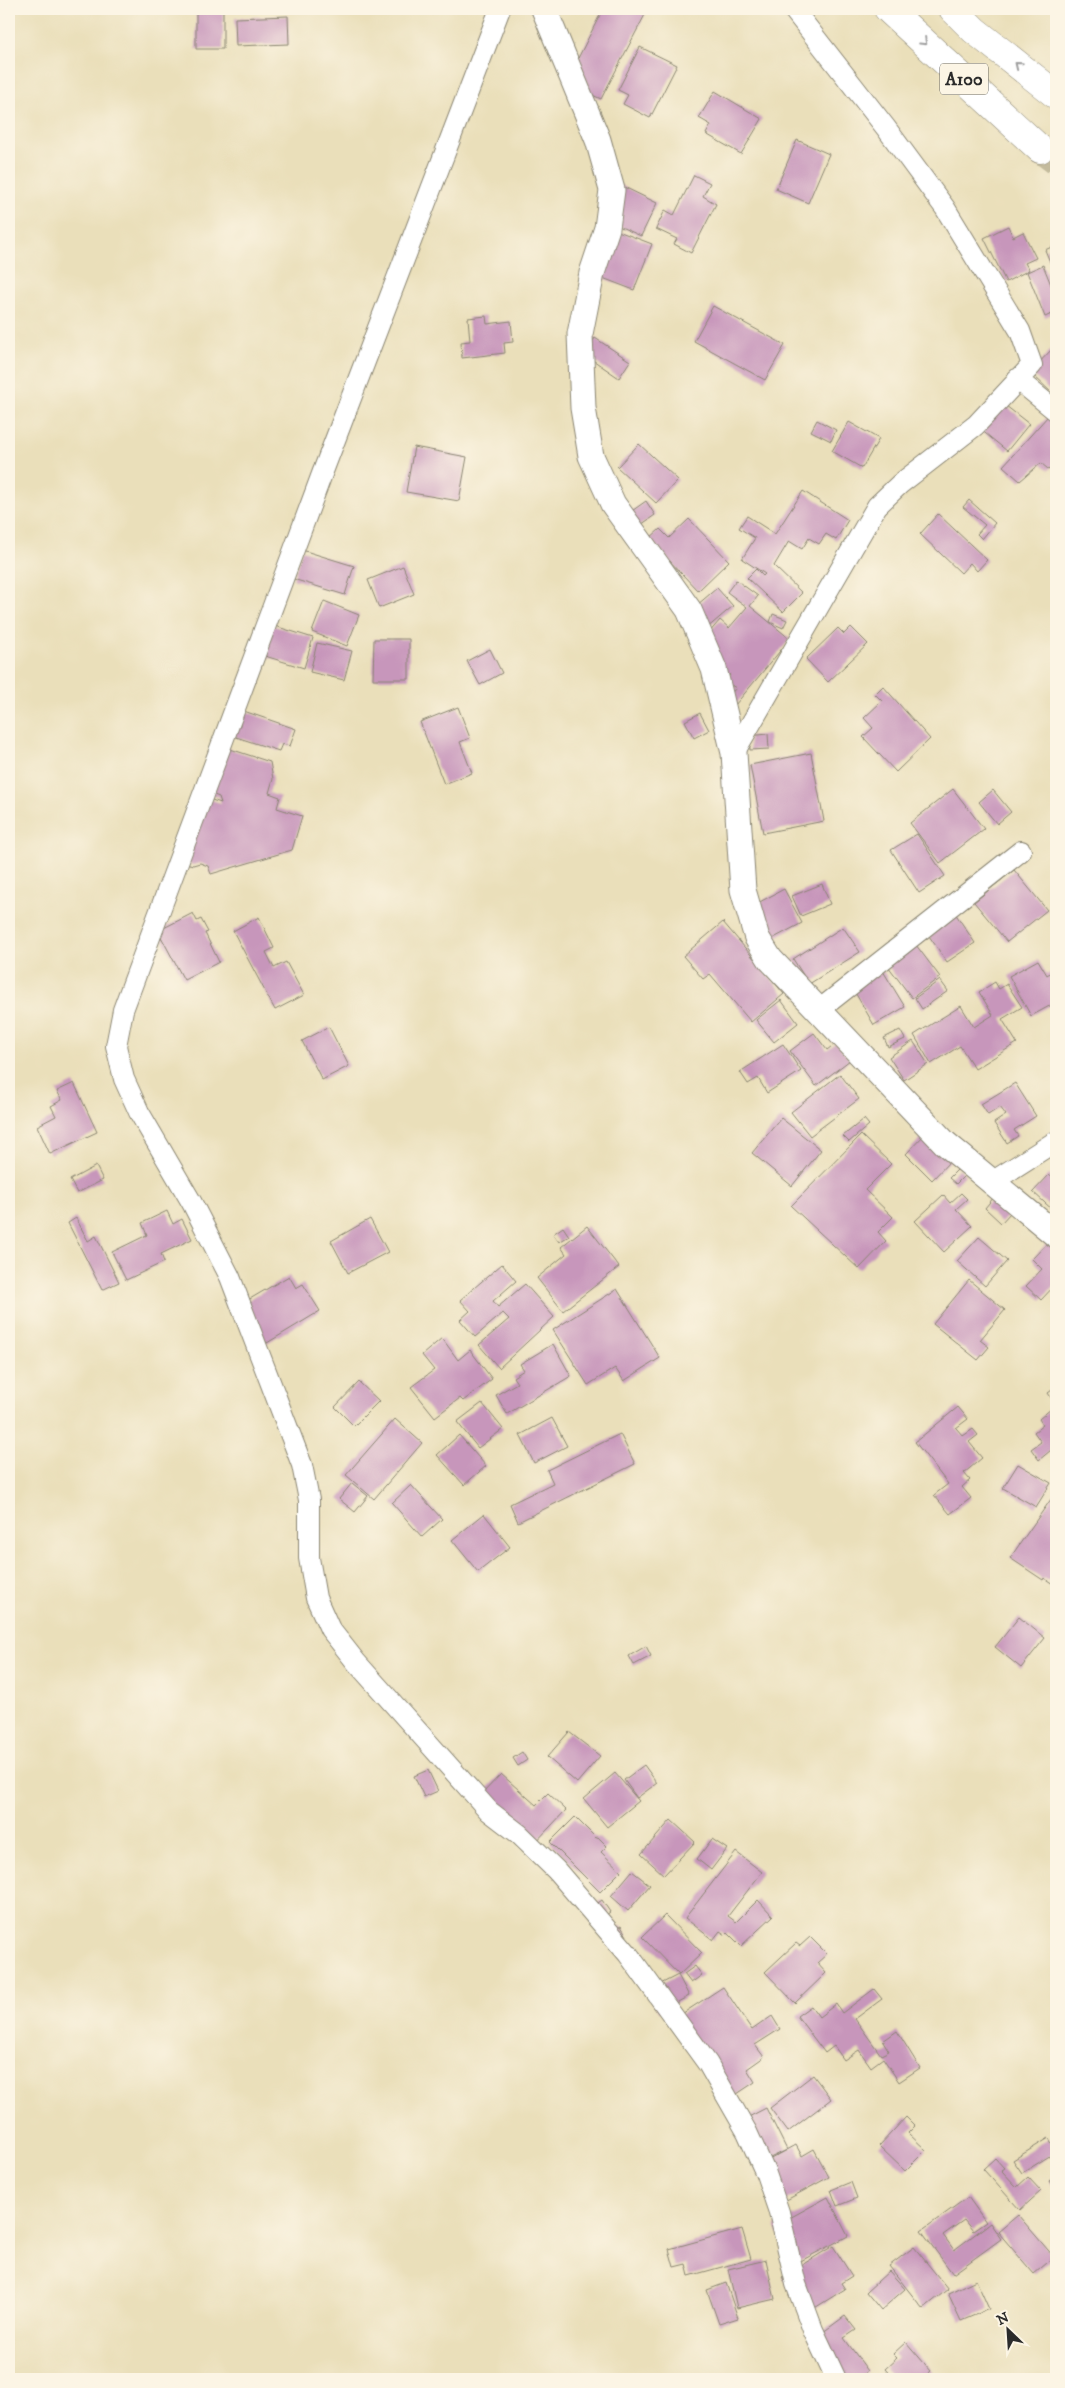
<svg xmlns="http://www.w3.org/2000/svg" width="1065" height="2388" font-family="'IM FELL DW Pica',serif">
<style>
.building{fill:#c796bb}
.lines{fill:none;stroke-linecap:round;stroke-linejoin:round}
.motorway-tunnel{stroke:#c4bb9d;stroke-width:28;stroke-dasharray:28 14;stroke-linecap:butt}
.minor-casing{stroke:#8a8572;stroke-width:22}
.tertiary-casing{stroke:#8a8572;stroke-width:27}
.motorway-casing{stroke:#8a8572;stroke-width:29}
.minor{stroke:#fff;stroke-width:20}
.tertiary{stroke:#fff;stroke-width:25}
.motorway{stroke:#fff;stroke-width:28}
.oneway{stroke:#a0a0a0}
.labels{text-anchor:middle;stroke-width:4;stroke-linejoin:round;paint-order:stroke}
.shield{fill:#fcf5e5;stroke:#6a6863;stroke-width:1}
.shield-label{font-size:18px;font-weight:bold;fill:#2b2b2b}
</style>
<rect width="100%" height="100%" fill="#fcf5e5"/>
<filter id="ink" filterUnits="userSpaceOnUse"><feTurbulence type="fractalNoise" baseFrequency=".02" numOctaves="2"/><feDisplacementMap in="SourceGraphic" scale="10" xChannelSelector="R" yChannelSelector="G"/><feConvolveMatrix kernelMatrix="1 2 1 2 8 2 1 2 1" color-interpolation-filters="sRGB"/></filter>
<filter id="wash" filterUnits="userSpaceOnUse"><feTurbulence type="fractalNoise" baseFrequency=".0096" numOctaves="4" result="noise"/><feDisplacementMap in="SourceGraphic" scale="20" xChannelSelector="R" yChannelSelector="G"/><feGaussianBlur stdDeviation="1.12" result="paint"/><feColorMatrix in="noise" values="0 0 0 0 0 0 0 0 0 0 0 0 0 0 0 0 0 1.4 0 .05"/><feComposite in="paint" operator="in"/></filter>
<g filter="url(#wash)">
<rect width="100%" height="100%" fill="#eadfba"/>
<g id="blocks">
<!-- building -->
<path class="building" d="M196,9H223V49H196Z
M603,9H648L601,99L584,91L588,82L570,74Z
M288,16L289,44L236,46L235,18Z
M640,47L677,65L650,118L623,104L628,95L618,90Z
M715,91L762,119L741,154L706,134L711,125L699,118Z
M797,140L829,154L808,203L776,189Z
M694,175L710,183L703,196L716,204L691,253L674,244L677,239L656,229L665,210L674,215Z
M620,185L657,203L641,236L603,219Z
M605,226L652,244L634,290L587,272Z
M1008,226L1013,237L1023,232L1036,258L1025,263L1029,270L1006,282L984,238Z
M1056,245V276L1045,250Z
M1043,265L1056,297V312L1045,317L1027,272Z
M713,306L785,345L765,380L694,341Z
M486,316L487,324L511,321L513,342L504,343L505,353L462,358L461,342L470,341L468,318Z
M595,338L630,361L619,378L584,354Z
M1056,345V397L1030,372Z
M1001,402L1029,424L1007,451L980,429Z
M1048,416L1056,424V461L1049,470L1041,463L1020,481L1003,466Z
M817,420L836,430L831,441L811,431Z
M849,422L879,439L862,468L832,451Z
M639,444L678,480L656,503L617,467Z
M414,447L467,457L459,501L406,492Z
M803,491L848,520L836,540L826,534L819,544L809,538L802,549L789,541L774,566L802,593L783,612L747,578L756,569L763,576L765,574L742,559L755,538L739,528L747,516L775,534Z
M969,500L995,523L982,539L977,534L985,525L963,507Z
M646,501L655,515L638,527L629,513Z
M938,514L987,560L977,571L970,563L961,573L920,534Z
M689,519L729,561L698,591L649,539L660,529L669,538Z
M302,550L354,566L345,595L293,579Z
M403,566L414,594L379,608L368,580Z
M736,580L758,596L750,606L790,639L730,711L722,704L736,688L731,685L725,692L719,687L730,675L697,647L720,620L729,628L747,607L727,592Z
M717,588L733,606L706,629L690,611Z
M324,601L359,615L347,646L312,632Z
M773,614L787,620L783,628L770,622Z
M262,622L313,638L304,668L252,652Z
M851,627L868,644L828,682L806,659L838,628L844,634Z
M374,639H409V679H373Z
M317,643L352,651L344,680L310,672Z
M490,649L502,673L480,685L467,661Z
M883,686L930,739L896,772L863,737L873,728L864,718L882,701L875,694Z
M458,707L470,738L460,742L472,773L444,784L420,722Z
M235,708L296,729L290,746L282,744L279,751L227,734Z
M700,713L709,730L694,738L685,721Z
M768,734L769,749L750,750L749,736Z
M224,747L270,762L273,779L269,793L280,797L277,808L302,816L292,850L211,874L208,866L200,863L193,865L175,860L196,795L221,803L219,797L209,793Z
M811,753L824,821L763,833L750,765Z
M953,789L984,829L940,863L910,823Z
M993,790L1011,812L997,824L979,802Z
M917,834L945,876L919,893L891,850Z
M1014,870L1047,910L1007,942L974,902Z
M822,884L830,904L801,916L792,896Z
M784,889L802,923L772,939L754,905Z
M193,913L197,921L201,919L208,932L205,933L219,962L184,980L158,931Z
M955,913L975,943L947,962L927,933Z
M259,917L274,948L266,952L274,968L286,962L304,995L275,1010L233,931Z
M723,922L784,994L751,1022L710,974L703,979L683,956Z
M843,927L860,952L809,984L793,959Z
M907,933L940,977L912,998L879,954Z
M1038,960L1047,975L1056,969V1006L1055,1003L1031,1016L1009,976Z
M883,971L905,1007L874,1025L853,989Z
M940,980L948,991L922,1009L915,998Z
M995,982L999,989L1007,984L1022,1007L1002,1019L1017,1043L975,1069L960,1046L931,1064L914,1035L961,1006L974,1027L993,1015L979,992Z
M781,1000L798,1023L774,1042L756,1020Z
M329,1027L349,1066L322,1080L302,1041Z
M900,1030L905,1039L888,1047L884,1038Z
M814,1033L827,1050L836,1043L850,1060L816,1086L790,1051Z
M913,1041L928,1064L904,1080L889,1057Z
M783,1044L801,1071L767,1093L758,1078L748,1084L740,1072Z
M840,1074L859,1099L810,1136L791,1112Z
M74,1083L97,1132L50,1154L37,1126L56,1116L51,1106L62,1100L57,1091Z
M1015,1083L1036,1116L1014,1130L1018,1136L1007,1143L994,1123L1006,1115L1000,1107L988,1115L981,1104Z
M781,1118L821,1150L792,1186L752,1153Z
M864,1119L869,1125L849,1142L843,1136Z
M925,1134L951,1160L932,1180L906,1154Z
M861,1135L891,1164L865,1190L893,1217L878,1232L886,1241L859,1269L791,1206Z
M96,1166L103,1180L77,1193L70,1180Z
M959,1168L965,1175L956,1184L949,1178Z
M1049,1175L1056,1181V1213L1033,1192Z
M961,1193L967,1199L956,1209L972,1226L944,1252L915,1221L943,1195L950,1203Z
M994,1197L1011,1212L1001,1223L985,1208Z
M167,1211L173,1224L182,1219L192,1239L161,1254L164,1262L126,1280L112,1252L147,1235L142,1223Z
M76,1218L88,1241L96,1236L119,1282L102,1290L68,1223Z
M370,1219L388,1252L348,1273L331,1241Z
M587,1226L619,1267L563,1311L537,1278L566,1254L561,1247Z
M563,1227L569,1236L559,1242L553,1234Z
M979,1237L1007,1261L985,1286L957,1261Z
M1052,1238L1056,1243V1284L1041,1300L1026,1286L1042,1269L1032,1259Z
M502,1264L516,1281L493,1301L498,1307L525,1284L554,1317L499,1368L479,1345L509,1319L503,1313L475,1337L460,1320L470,1311L460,1300Z
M289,1276L296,1288L303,1284L320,1311L267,1343L243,1303Z
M969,1280L1005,1310L980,1340L989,1347L978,1360L933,1324Z
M617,1289L660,1358L624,1381L615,1368L588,1385L553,1330Z
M442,1338L458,1360L470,1350L492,1379L463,1401L460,1398L435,1417L411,1387L434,1370L422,1355Z
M553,1344L571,1376L507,1414L496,1395L517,1383L513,1377L524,1370L520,1364Z
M359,1382L379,1401L354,1426L335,1407Z
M1056,1387V1405L1048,1393Z
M482,1403L503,1429L478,1448L457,1422Z
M958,1407L968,1419L956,1428L963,1436L973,1429L978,1435L969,1442L982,1458L964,1473L970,1480L962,1487L971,1498L950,1514L934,1495L948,1484L915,1442Z
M1052,1408L1056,1413V1446L1039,1460L1031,1449L1041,1442L1034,1432L1043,1425L1039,1419Z
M552,1418L567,1446L534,1463L520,1435Z
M395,1419L422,1443L374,1499L346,1475Z
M620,1434L635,1464L518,1522L510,1504L553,1483L547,1470Z
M459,1435L486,1466L464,1485L437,1455Z
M1018,1464L1051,1483L1036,1507L1003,1488Z
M352,1483L368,1496L355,1512L339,1499Z
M411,1485L442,1519L422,1537L392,1503Z
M1056,1492V1586L1044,1578L1043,1580L1010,1558Z
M484,1514L510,1547L478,1572L452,1540Z
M1019,1617L1045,1638L1021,1668L995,1647Z
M646,1646L651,1656L634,1665L629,1656Z
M569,1732L600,1756L577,1783L547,1757Z
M522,1752L527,1760L518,1766L513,1758Z
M644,1765L657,1783L637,1798L624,1780Z
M428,1770L438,1791L424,1797L414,1776Z
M615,1773L639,1801L607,1827L584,1799Z
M501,1774L536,1805L548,1793L566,1810L533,1845L481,1795Z
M575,1817L596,1838L598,1837L607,1846L601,1852L621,1871L600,1892L550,1842Z
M671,1820L695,1842L664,1875L641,1854Z
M712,1839L727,1849L711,1870L697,1859Z
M736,1852L762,1872L728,1916L736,1922L758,1900L773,1916L741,1946L728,1933L726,1935L720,1931L713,1940L685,1918Z
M632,1871L650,1885L628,1911L611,1896Z
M602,1900L610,1912L600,1920L591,1908Z
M665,1915L702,1953L679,1975L642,1937Z
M621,1926L627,1936L620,1941L614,1930Z
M810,1937L827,1954L817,1963L826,1973L795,2003L765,1972L796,1943L800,1946Z
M695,1966L702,1975L691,1983L684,1974Z
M678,1975L689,1996L659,2012L647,1991Z
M723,1987L752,2030L772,2016L780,2029L755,2045L764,2057L747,2069L755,2082L725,2102L671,2021Z
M874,1989L882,1999L855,2019L881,2055L889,2051L883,2041L897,2031L920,2068L899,2082L883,2058L871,2067L859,2050L844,2060L834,2046L825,2053L797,2016L811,2006L819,2017L836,2004L842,2013Z
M813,2075L831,2099L788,2132L770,2108Z
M766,2108L787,2150L755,2165L735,2124Z
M906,2117L915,2126L908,2133L926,2150L905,2171L879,2146Z
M1049,2138L1056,2152L1022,2173L1013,2160Z
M796,2145L802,2156L814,2149L829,2177L779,2204L758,2166Z
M995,2158L1004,2168L1001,2170L1017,2187L1028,2177L1041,2191L1020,2210L983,2169Z
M1056,2175V2191L1049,2181Z
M851,2182L857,2198L837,2206L831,2190Z
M828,2197L848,2236L795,2264L775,2226Z
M968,2197L986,2222L973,2231L964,2220L943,2235L954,2250L990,2223L1001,2239L953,2274L921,2231Z
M1018,2215L1054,2257L1034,2274L998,2232Z
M742,2229L751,2259L689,2276L686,2264L674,2267L669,2249Z
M833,2246L852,2276L841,2283L845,2289L805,2314L782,2277Z
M914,2247L948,2289L923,2309L889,2266Z
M766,2260L775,2299L737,2308L728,2269Z
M889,2271L905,2289L881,2310L866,2292Z
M976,2280L989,2309L961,2321L948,2293Z
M726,2283L738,2318L719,2324L707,2290Z
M845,2316L856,2330L844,2338L868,2371L857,2379H836L811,2341Z
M906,2342L931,2371L922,2379H894L885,2369L897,2358L893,2354Z"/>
</g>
</g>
<g filter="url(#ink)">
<use href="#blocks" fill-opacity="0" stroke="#8a8572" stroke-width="1"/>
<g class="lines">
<!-- motorway-tunnel -->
<path class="motorway-tunnel" d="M1040,149L1056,161"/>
<defs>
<path id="minor" d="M500,9L322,474L123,1010L116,1046L124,1079L139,1112L192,1203L230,1277L302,1465L309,1500V1558L316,1598L330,1629L356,1662L489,1811L519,1834L556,1870L628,1954L708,2064L747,2132L766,2174L779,2212L796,2284L813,2330L836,2379
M1017,379L1056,411
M734,753L877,506L900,484L976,425L1032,365L1020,331L945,208L886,128L793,9
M819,1010L1021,851
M992,1182L1056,1141"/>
<path id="tertiary" d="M544,9L598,140L612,190L607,228L592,273L580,334L583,408L591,456L613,504L689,610L714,669L734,753L743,890L757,938L770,959L945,1143L1056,1235"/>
<path id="motorway" d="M888,9L1040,149
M953,9L974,30L1056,95"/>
</defs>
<!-- minor casing -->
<use href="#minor" class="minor-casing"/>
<!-- tertiary casing -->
<use href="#tertiary" class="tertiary-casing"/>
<!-- motorway casing -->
<use href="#motorway" class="motorway-casing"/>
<!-- minor -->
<use href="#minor" class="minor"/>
<!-- tertiary -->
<use href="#tertiary" class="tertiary"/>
<!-- motorway -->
<use href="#motorway" class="motorway"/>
</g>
<!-- one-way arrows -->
<defs><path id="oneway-chevron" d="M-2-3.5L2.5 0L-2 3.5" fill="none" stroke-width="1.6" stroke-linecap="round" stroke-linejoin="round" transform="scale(1.25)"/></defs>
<g class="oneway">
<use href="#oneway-chevron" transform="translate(924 42) rotate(43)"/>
<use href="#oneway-chevron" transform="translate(1018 65) rotate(-141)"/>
</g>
</g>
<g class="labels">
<!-- shield labels -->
<rect class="shield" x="940" y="63.5" width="48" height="31" rx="4"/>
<g class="shield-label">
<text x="964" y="85">A100</text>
</g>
</g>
<!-- margin -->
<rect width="1065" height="2388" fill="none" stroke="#fcf5e5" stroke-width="30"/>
<!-- north arrow -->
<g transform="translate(1008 2330) rotate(335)" stroke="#fcf5e5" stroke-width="4" paint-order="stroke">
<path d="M0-4L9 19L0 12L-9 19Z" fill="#2b2b2b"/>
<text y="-8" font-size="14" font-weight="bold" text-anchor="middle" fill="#2b2b2b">N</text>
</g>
</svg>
